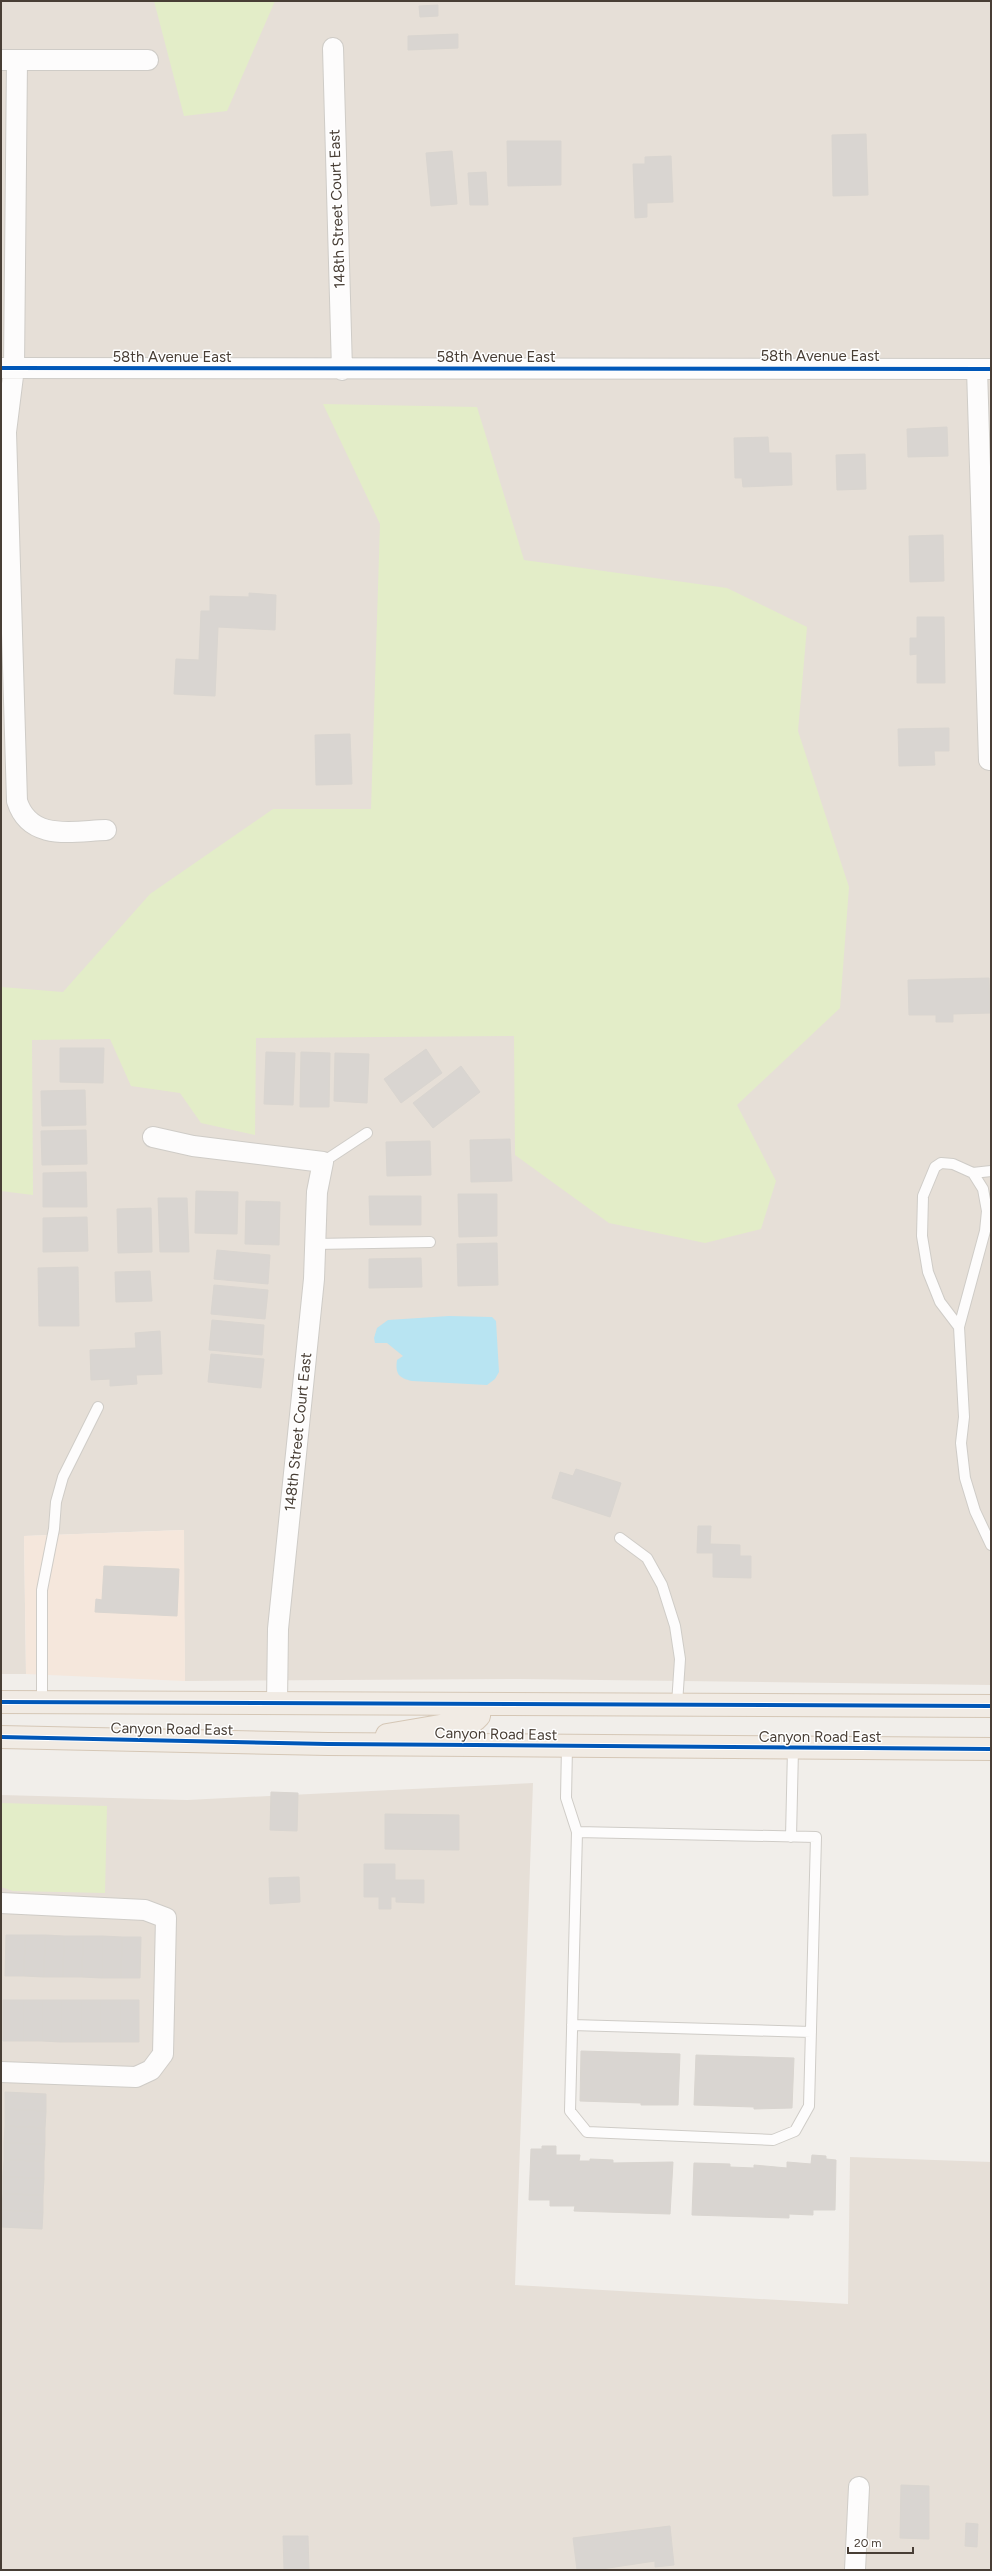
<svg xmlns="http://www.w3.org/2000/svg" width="992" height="2571" font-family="Figtree,sans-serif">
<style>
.residential{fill:#e6dfd7}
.commercial{fill:#f5e7dc}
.green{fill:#e3edc8}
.water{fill:#b8e4f2}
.building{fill:#d9d5d1;stroke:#d9d5d0}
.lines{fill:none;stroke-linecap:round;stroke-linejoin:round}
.lane-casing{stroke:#cfccc7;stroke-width:12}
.street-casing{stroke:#cfccc7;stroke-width:22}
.primary-casing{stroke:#d5c7b6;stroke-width:24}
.lane{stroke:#fdfcfc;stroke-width:10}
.street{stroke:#fdfcfc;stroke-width:20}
.primary{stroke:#f1ebe4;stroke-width:22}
.cycleway-casing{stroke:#fff;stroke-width:6}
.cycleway{stroke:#0057b8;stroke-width:4}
.labels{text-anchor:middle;stroke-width:3;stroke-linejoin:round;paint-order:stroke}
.street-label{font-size:15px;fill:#483e35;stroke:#fff}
</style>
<rect width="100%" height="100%" fill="#f1eeea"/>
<!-- residential -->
<path class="residential" d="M1,1H991V1685L519,1679L185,1681L183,1530L24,1536L26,1674H1Z
M533,1783L515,2285L848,2304L850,2157L991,2162V2570H1V1795L187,1800Z"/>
<!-- commercial -->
<path class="commercial" d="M184,1530L185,1681L26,1674L24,1536Z"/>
<!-- green -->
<path class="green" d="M154,1H275L227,111L184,116Z
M323,404L477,407L524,560L727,588L807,627L798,731L849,887L840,1008L737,1105L776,1181L761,1229L705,1243L609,1223L515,1155L514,1036L256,1038L255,1135L201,1123L180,1093L131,1086L110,1039L32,1040L33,1195L1,1191V987L63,992L150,894L273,809H371L380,524Z
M1,1803L107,1806L105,1893L13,1891L1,1887Z"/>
<!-- water -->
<path class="water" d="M449,1316L492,1317L496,1321L499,1372L495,1379L487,1385L412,1381C399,1378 395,1374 397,1360L403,1356L387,1343H375L374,1338L377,1328L388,1320Z"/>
<!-- building -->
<path class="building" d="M438,5V16L420,17L419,6Z
M458,34V48L408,50V36Z
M866,134L868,195L833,196L832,135Z
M507,141H561V185L508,186Z
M452,151L457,204L431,206L426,153Z
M671,156L673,202L647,203V217L635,218L633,164H645V157Z
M486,172L488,205H470L468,173Z
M947,427L948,456L908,457L907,429Z
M768,437L769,453H791L792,485L743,487L742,478H735L734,438Z
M865,454L866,489L837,490L836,455Z
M943,535L944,581L910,582L909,536Z
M249,593L276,595L275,630L218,627L215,696L174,694L176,659L199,660L201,611H210V596L249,597Z
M917,617H944L945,683H917V654L910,655V638H917Z
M949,728V751H934L935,765L899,766L898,729Z
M350,734L352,784L316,785L315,735Z
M989,978L990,1013L953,1014V1022H936V1015H909L908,980Z
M60,1048H104L103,1083L60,1082Z
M426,1049L442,1073L401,1103L384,1079Z
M266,1052L295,1053L293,1105L264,1104Z
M301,1052L330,1053L329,1107H300Z
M335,1053L369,1054L367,1103L334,1101Z
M461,1066L480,1092L433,1128L413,1103Z
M85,1090L86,1125L42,1126L41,1091Z
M86,1130L87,1164L42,1165L41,1131Z
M510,1139L512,1181L471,1182L470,1140Z
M430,1141L431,1175L387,1176L386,1142Z
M86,1172L87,1207H43V1173Z
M196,1191L238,1192L237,1234L195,1233Z
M458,1194H497V1236L459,1237Z
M369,1196H421V1225H370Z
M158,1198H187L189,1252H160Z
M246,1201L280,1202L279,1245L245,1244Z
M151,1208L152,1252L118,1253L117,1209Z
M87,1217L88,1251L43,1252V1218Z
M497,1243L498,1285L458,1286L457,1244Z
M217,1250L270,1255L268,1284L214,1279Z
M421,1258L422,1287L369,1288V1259Z
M78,1267L79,1326H39L38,1268Z
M150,1271L152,1301L116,1302L115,1272Z
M214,1285L268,1290L265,1319L211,1314Z
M212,1320L264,1325L262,1355L209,1350Z
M160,1331L162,1374L136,1375L137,1384L110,1386V1379L91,1380L90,1350L136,1348L135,1333Z
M211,1354L264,1359L261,1388L208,1382Z
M576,1469L621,1483L610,1517L552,1498L560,1472L573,1476Z
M698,1526H711L710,1544L740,1545V1556H751V1578L713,1577V1553H697Z
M104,1566L179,1569L177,1616L95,1612L96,1599L102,1600Z
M271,1792L298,1793L297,1831L270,1830Z
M385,1814L459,1815V1850L385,1849Z
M364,1864H395V1880H424V1903L396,1902V1897H391V1909H379V1897H364Z
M299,1877L300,1902L270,1904L269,1878Z
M6,1935H25L24,1976H5Z
M25,1935H45L44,1977L24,1976Z
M45,1935L64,1936L63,1977H44Z
M64,1936H83L82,1977H63Z
M83,1936H102V1978L82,1977Z
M102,1936L122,1937L121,1978H102Z
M122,1937H141L140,1978H121Z
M3,2000H23V2041H3Z
M23,2000H42V2041H23Z
M42,2000H61V2042L42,2041Z
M61,2000H81V2042H61Z
M81,2000H100V2042H81Z
M100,2000H120V2042H100Z
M120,2000H139V2042H120Z
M581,2051L680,2054L678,2105H641V2103L580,2101Z
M696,2055L794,2058L792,2108L754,2109V2107L694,2105Z
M5,2092L46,2094V2111L5,2109Z
M5,2109L46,2111L45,2128L5,2126Z
M5,2126L45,2128V2144L4,2143Z
M4,2143L45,2144L44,2161L4,2160Z
M542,2146H556V2155H580L579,2161H590V2159L613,2160V2163L673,2162L670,2214L574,2211L575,2206H550V2200H529L531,2149H542Z
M812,2155L826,2156V2159L836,2160L835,2210H813V2215L789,2214V2218L692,2215L694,2163L730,2164V2167L754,2168V2165L787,2168V2162L811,2164Z
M4,2160L44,2161V2178L3,2177Z
M3,2177L44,2178L43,2195L3,2194Z
M3,2194L43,2195V2212L2,2210Z
M2,2210L43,2212L42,2229L2,2227Z
M901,2485L929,2486V2539L900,2538Z
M966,2523L978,2524L977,2547L965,2546Z
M670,2526L674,2565L655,2567V2561L595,2570H577L573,2538Z
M283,2536H308L309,2570H284Z"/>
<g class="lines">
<defs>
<path id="lane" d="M323,1162L367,1133
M973,1173L991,1171
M315,1244L430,1242
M959,1327L940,1302L928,1272L922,1236L923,1196L935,1167L941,1163L953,1164L973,1173L983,1189L987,1211L985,1231L959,1327L964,1417L961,1443L965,1478L975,1511L991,1545
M620,1538L647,1558L662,1585L675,1626L680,1659L677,1704
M42,1703V1590L54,1529L56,1502L63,1477L98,1407
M567,1747L566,1798L577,1832L816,1837L809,2106L795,2131L773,2140L587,2132L570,2111L577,1832
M791,1837L793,1749
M572,2025L811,2032"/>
<path id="street" d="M333,48L342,370
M1,60H148
M17,60L14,368L6,432L17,801C30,842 73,831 106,830
M1,368L991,369
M977,369L989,760
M153,1137L193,1146L323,1162L317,1192L314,1279L278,1629L277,1703
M1,1903L145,1910L166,1918L163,2054L151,2070L136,2077L1,2072
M855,2570L859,2487"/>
<path id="primary" d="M1,1702L991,1706
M387,1735L475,1720L479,1716L480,1704
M1,1737L328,1744L991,1749"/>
</defs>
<!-- lane casing -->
<use href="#lane" class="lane-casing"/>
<!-- street casing -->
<use href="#street" class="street-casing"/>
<!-- primary casing -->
<use href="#primary" class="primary-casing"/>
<!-- lane -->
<use href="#lane" class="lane"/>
<!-- street -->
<use href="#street" class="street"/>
<!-- primary -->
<use href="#primary" class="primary"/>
<defs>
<path id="cycleway" d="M1,368L991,369
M1,1702L991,1706
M1,1737L328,1744L991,1749"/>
</defs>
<!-- cycleway casing -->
<use href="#cycleway" class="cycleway-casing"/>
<!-- cycleway -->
<use href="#cycleway" class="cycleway"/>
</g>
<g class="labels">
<!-- street labels -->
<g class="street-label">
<text transform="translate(337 209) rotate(-92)" y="5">148th Street Court East</text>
<text x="820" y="361">58th Avenue East</text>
<text x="172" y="362">58th Avenue East</text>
<text x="496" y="362">58th Avenue East</text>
<text transform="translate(298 1432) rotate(-84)" y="5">148th Street Court East</text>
<text transform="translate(172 1729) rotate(1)" y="5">Canyon Road East</text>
<text transform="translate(496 1734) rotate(1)" y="5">Canyon Road East</text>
<text x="820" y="1742">Canyon Road East</text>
</g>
</g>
<!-- border -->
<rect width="992" height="2571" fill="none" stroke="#483e35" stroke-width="4"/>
<!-- scale -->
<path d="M848 2547v6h65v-6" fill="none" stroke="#483e35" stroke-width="2"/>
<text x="854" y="2547" font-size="12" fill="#483e35" stroke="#ffffff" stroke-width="3" paint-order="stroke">20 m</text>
</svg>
